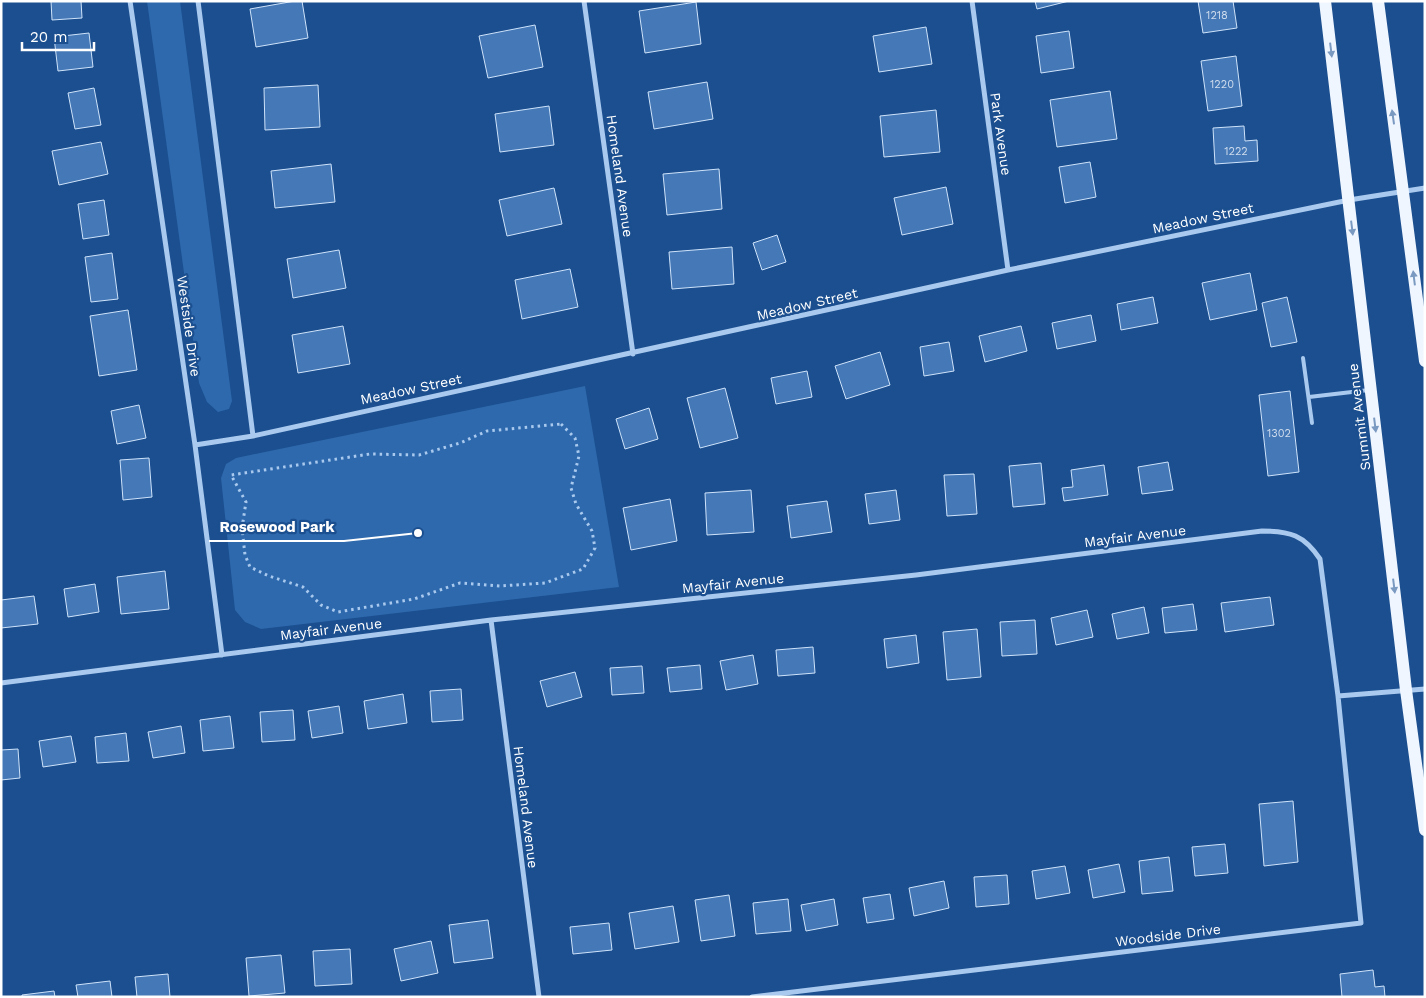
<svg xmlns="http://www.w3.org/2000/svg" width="1426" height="998" font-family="'Work Sans',sans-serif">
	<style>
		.green { fill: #2e69ad }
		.building { fill: #4478b7; stroke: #cfe3fa }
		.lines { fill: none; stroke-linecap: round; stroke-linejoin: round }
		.path { stroke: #a9c9ee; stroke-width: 3; stroke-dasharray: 2.5 4; stroke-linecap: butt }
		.lane { stroke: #a9c9ee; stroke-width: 4 }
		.street { stroke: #a9c9ee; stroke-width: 5 }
		.primary { stroke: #f0f6ff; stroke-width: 12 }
		.oneway { fill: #7b9ac1 }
		.labels { text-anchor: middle; stroke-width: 4.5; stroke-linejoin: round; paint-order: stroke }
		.number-label { font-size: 11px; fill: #d0dded }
		.street-label { font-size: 14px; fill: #fff; stroke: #1b4f8f }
		.leader { fill: none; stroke: #fff; stroke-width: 2 }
		.callout-dot { fill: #fff; stroke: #1b4f8f; stroke-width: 2 }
		.callout-label { font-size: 15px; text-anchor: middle; font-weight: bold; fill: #fff; stroke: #1b4f8f; stroke-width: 4.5; stroke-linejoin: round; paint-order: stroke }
	</style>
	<rect width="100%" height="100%" fill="#1b4f8f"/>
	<path class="green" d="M147 1H180L232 401 229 409 218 412 207 402 199 383Z
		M585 386 619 587 261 629 245 622 235 610 221 478 226 464 236 458Z"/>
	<path class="building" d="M51 1H81L82 18 52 20Z
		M295 1H302L308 38 256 47 250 9Z
		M1035 1H1069L1037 9Z
		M1198 1H1233L1237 28 1203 33Z
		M696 2 701 44 645 53 639 11Z
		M535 25 543 67 488 78 479 36Z
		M926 27 932 64 879 72 873 36Z
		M1069 31 1074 68 1041 73 1036 36Z
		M89 33 93 67 58 71 54 37Z
		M1236 56 1242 106 1208 111 1201 61Z
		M707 82 713 119 654 129 648 92Z
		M318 85 320 127 265 130 264 88Z
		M94 88 101 125 75 129 68 93Z
		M1110 91 1117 139 1057 147 1050 100Z
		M549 106 554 145 500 152 495 114Z
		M936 110 940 152 884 157 880 116Z
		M1244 126 1245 141 1257 140 1258 161 1215 164 1213 128Z
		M101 142 108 174 59 185 52 151Z
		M1090 162 1096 197 1065 203 1059 167Z
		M331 164 335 202 275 208 271 171Z
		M719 169 722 209 667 215 663 174Z
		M946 187 953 224 902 235 894 198Z
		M554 188 562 224 507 236 499 200Z
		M104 200 109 235 83 239 78 204Z
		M777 235 786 262 762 270 753 243Z
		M732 247 734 284 672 289 669 252Z
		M339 250 346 288 293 298 287 259Z
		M112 253 118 299 91 302 85 257Z
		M570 269 578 307 522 319 515 280Z
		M1250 273 1257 310 1210 320 1202 283Z
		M1153 297 1158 323 1121 330 1117 304Z
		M1287 297 1297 342 1271 347 1262 303Z
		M128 310 137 370 99 376 90 316Z
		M1091 315 1096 341 1057 349 1052 323Z
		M343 326 350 364 298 373 292 335Z
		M1021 326 1027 351 985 362 979 336Z
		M949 342 954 371 924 376 920 347Z
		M880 352 890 385 846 399 835 366Z
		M807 371 812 397 776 404 771 378Z
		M725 388 738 438 700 448 687 398Z
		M1290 391 1299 472 1268 476 1259 395Z
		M139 405 146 438 117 444 111 411Z
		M649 408 658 439 625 449 616 419Z
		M149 458 152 497 123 500 120 460Z
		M1168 462 1173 490 1142 494 1138 467Z
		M1041 463 1045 504 1013 507 1009 466Z
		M1104 465 1108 495 1064 501 1062 488 1073 487 1071 470Z
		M974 474 977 514 947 516 944 475Z
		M751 490 754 532 707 535 705 493Z
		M896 490 900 520 869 524 865 494Z
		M670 499 677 541 631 550 623 508Z
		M827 501 832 532 791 538 787 506Z
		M165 571 169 609 121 614 117 577Z
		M95 584 99 612 68 617 64 589Z
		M34 596 38 624 1 628V600Z
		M1270 597 1274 625 1225 632 1221 603Z
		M1193 604 1197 630 1165 633 1162 608Z
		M1144 607 1149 633 1117 639 1112 614Z
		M1087 610 1093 637 1056 645 1051 618Z
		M1035 620 1037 654 1002 656 1000 622Z
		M977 629 981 677 947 680 943 632Z
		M916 635 919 663 887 668 884 639Z
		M813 647 815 673 778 676 776 650Z
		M753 655 758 684 726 690 720 661Z
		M700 665 702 689 670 692 667 668Z
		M642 666 644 693 612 695 610 668Z
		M575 672 582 697 547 707 540 681Z
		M461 689 463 720 432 722 430 691Z
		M403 694 407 723 368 729 364 701Z
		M339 706 343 733 312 738 308 711Z
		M293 710 295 740 262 742 260 712Z
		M230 716 234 748 203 751 200 720Z
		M181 726 185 753 153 758 148 732Z
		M126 733 129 761 97 763 95 737Z
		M71 736 76 762 43 767 39 741Z
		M18 749 20 778 1 780V750Z
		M1293 801 1298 862 1264 866 1259 804Z
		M1225 844 1228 873 1195 876 1192 847Z
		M1169 857 1173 891 1142 894 1139 861Z
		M1119 864 1125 892 1093 898 1088 870Z
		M1065 866 1070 893 1036 899 1032 871Z
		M1007 875 1009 904 976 907 974 877Z
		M944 881 949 908 914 916 909 888Z
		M890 894 894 919 867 923 863 898Z
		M729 895 735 936 701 941 695 900Z
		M788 899 791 931 756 934 753 903Z
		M834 899 838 925 806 931 801 905Z
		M673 906 679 942 635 949 629 913Z
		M488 920 493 958 454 963 449 925Z
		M609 923 612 950 573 954 570 927Z
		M431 941 438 973 401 981 394 949Z
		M350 949 352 984 315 986 313 951Z
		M281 955 285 993 249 996 246 958Z
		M1373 970 1375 987 1384 986 1385 997H1342L1340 974Z
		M168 974 170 997H137L135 977Z
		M110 981 112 997H78L76 985Z
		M54 991 55 997H22V995Z"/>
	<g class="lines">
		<path class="path" d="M561 424 575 438 579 456 571 488 576 504 592 531 595 548 583 569 545 583 500 586 460 583 414 599 338 612 321 605 303 587 269 576 250 567 245 555 242 528 246 502 231 475 370 454 419 455 460 443 487 431Z"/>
		<path class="lane" d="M1303 358 1312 423
			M1309 397 1369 390"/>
		<path class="street" d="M130 1 195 445 222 655
			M198 1 253 436
			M584 1 633 354
			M972 1 1008 270
			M195 445 253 436 1008 270 1349 200 1425 188
			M491 620 539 997
			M1 683 491 620 916 575 1262 531C1290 531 1304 535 1320 559L1338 696 1361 923 752 997
			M1338 696 1425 689"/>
		<path class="primary" d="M1325 1 1406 690 1425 830
			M1378 1 1425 361"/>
	</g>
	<defs><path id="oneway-solid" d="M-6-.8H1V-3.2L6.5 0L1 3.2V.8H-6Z" transform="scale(1.25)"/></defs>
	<g class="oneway">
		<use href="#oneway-solid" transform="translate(1331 50) rotate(83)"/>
		<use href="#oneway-solid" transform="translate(1393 117) rotate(-98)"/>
		<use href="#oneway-solid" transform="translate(1352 228) rotate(83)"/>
		<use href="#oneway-solid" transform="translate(1414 278) rotate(-97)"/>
		<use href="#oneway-solid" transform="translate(1375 425) rotate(83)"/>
		<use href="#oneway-solid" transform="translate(1394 586) rotate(83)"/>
	</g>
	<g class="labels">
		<g class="number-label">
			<text x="1217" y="19">1218</text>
			<text x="1222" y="88">1220</text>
			<text x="1236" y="155">1222</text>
			<text x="1279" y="437">1302</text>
		</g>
		<g class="street-label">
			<text transform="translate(1001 134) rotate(82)" y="5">Park Avenue</text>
			<text transform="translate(620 176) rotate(82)" y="5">Homeland Avenue</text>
			<text transform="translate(1203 218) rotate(-12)" y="5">Meadow Street</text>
			<text transform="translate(807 304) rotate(-13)" y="5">Meadow Street</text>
			<text transform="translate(189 326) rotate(82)" y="5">Westside Drive</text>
			<text transform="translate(411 389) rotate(-12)" y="5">Meadow Street</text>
			<text transform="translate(1359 417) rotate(-97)" y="5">Summit Avenue</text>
			<text transform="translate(1135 536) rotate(-7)" y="5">Mayfair Avenue</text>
			<text transform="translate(733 583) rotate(-6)" y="5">Mayfair Avenue</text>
			<text transform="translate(331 629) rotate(-7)" y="5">Mayfair Avenue</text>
			<text transform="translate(526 807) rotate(83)" y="5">Homeland Avenue</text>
			<text transform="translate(1168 935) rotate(-7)" y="5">Woodside Drive</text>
		</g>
	</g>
	<path class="leader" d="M418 533L344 541H209"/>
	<circle class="callout-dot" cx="418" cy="533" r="5"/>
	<g class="callout-label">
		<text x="277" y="532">Rosewood Park</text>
	</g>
	<rect width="1426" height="998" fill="none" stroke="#ffffff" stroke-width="5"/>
	<path d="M22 42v8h72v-8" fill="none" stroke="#ffffff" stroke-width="2.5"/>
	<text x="30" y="42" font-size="15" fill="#ffffff" stroke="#1b4f8f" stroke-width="4" paint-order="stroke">20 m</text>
</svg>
